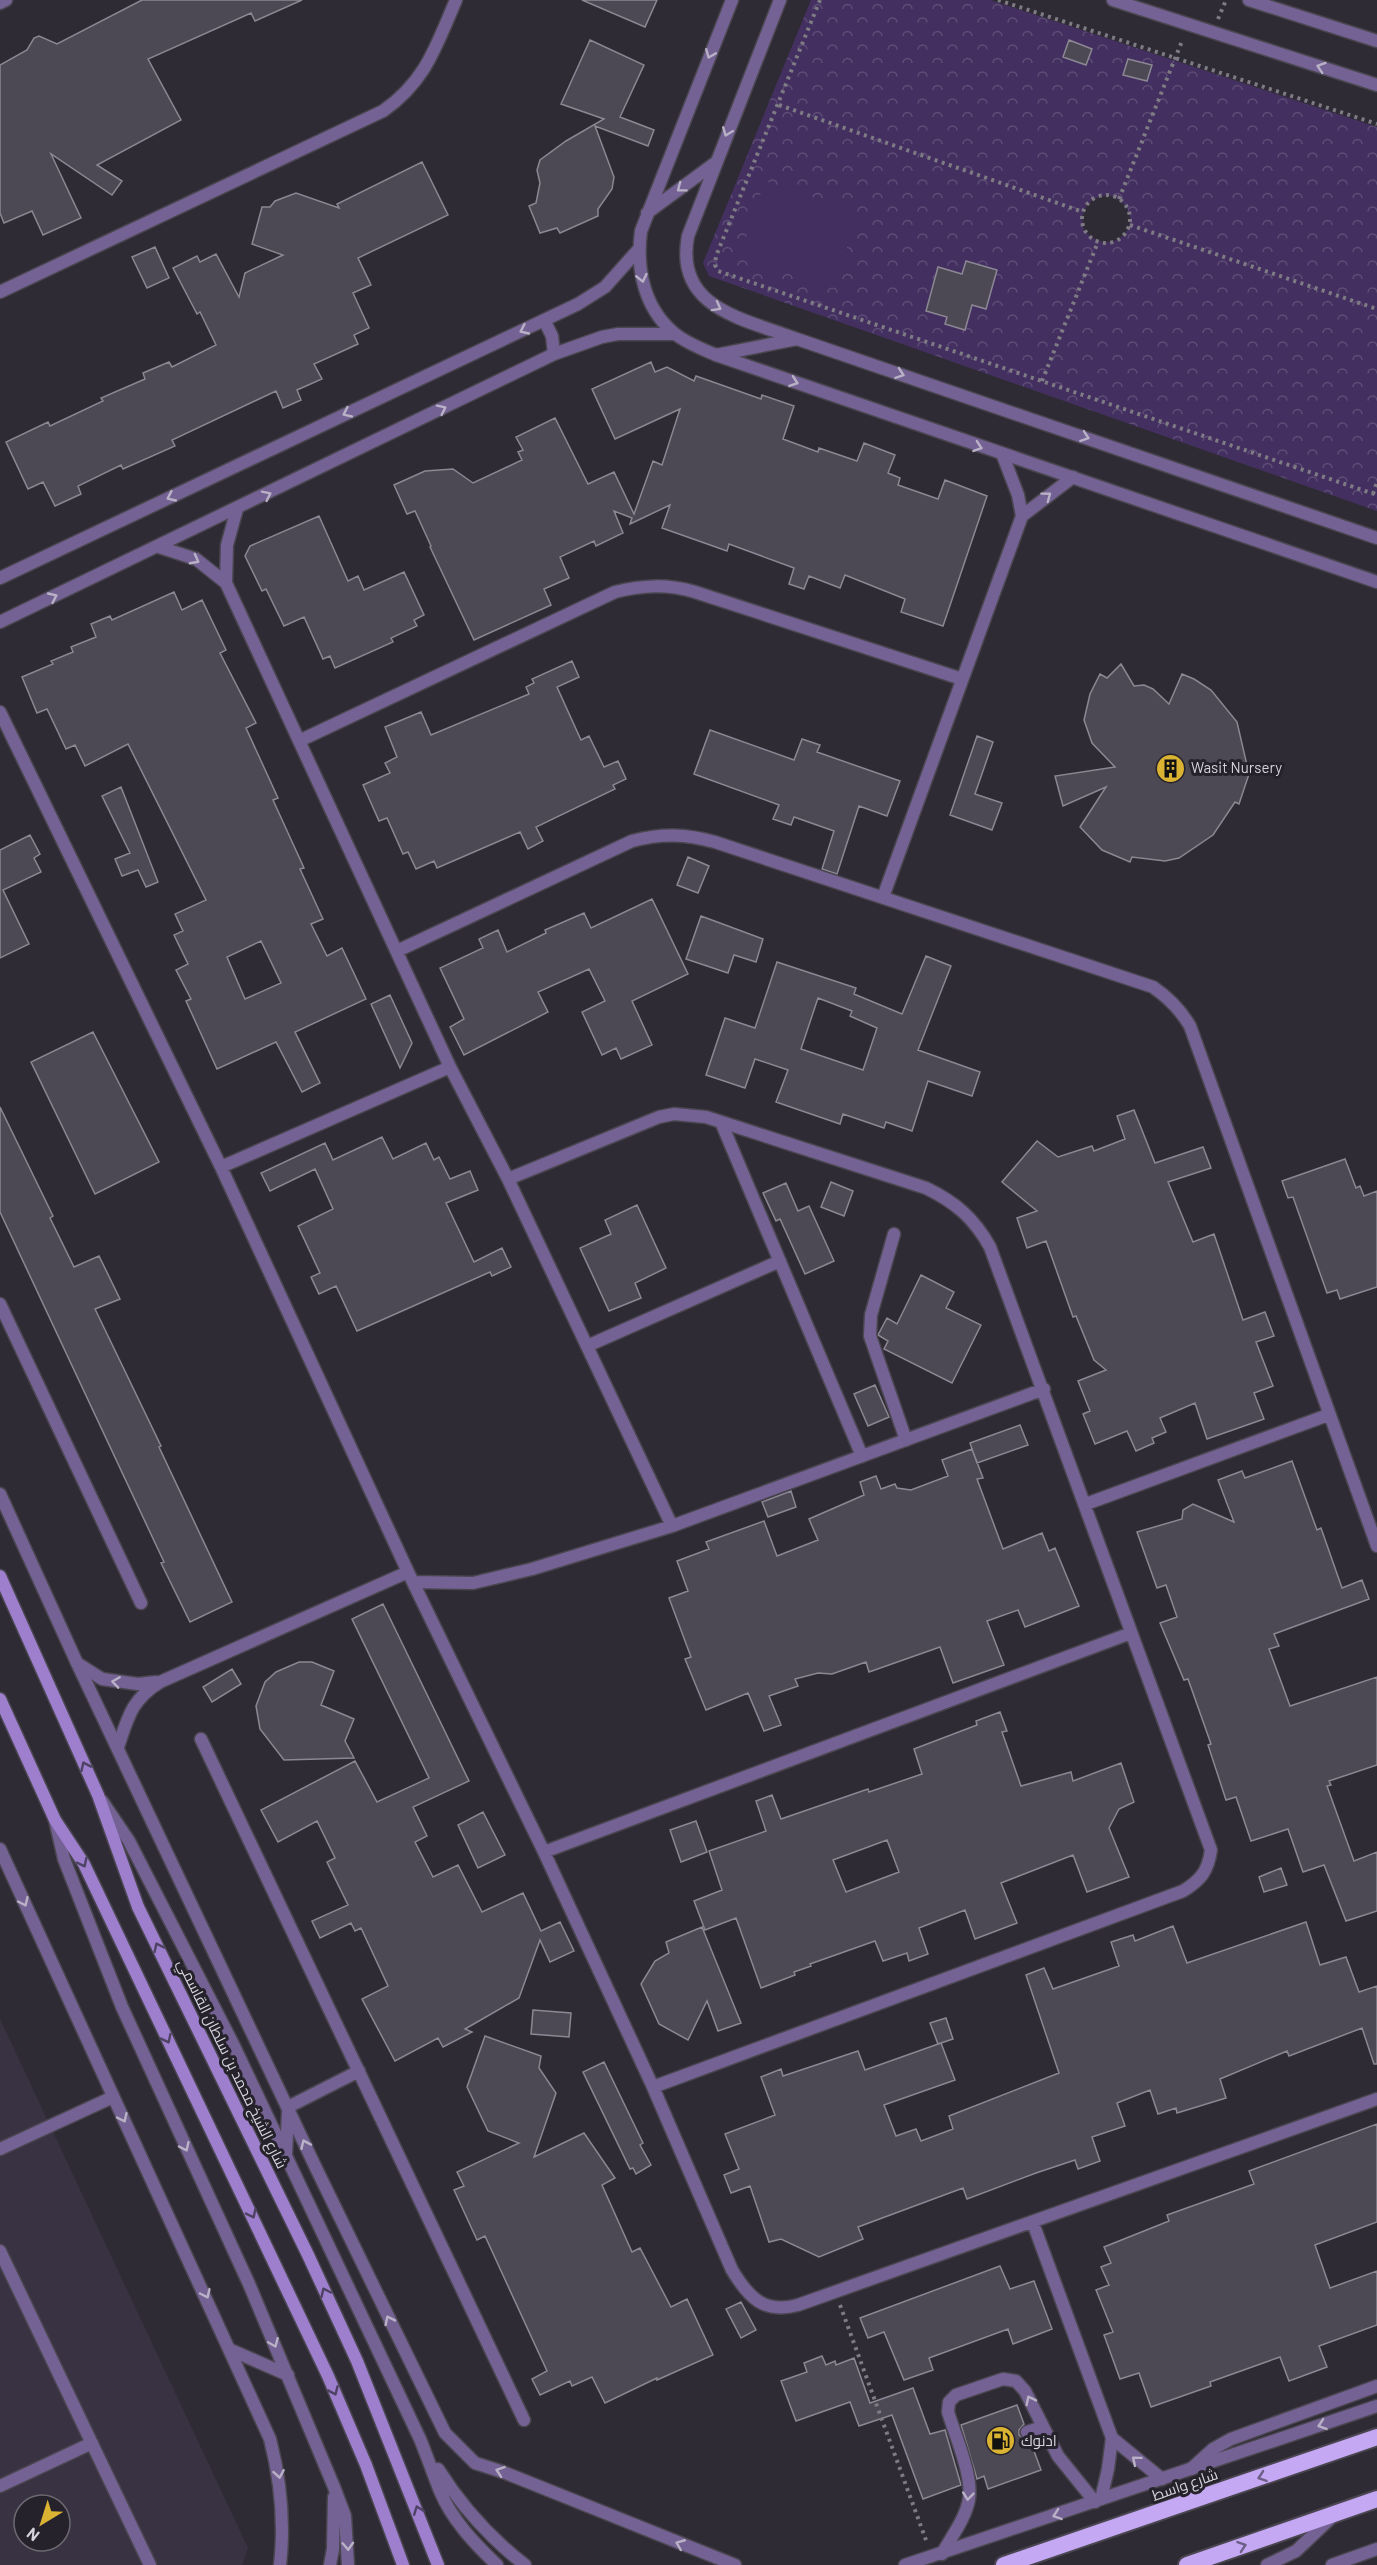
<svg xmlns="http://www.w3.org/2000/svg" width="1377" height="2565" font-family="Barlow,Cairo,sans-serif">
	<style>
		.built { fill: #383242; fill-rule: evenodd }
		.park { fill: url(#park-crowns); fill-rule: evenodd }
		.pitch { fill: #443060 }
		.building { fill: #4d4954; stroke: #8b8793; stroke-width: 1.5; fill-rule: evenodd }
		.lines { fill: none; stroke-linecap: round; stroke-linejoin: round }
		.service-casing { stroke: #4a4650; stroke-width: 15 }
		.minor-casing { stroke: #4a4650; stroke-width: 15 }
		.tertiary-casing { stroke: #4a4650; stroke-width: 15 }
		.secondary-casing { stroke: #4a4650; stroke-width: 15 }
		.trunk-casing { stroke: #4a4650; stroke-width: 20 }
		.path { stroke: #7e7b84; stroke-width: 4; stroke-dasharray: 3 4.5; stroke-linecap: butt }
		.service { stroke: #756294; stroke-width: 12 }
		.minor { stroke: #756294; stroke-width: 12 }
		.tertiary { stroke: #756294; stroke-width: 12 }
		.secondary { stroke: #9d7fce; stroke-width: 12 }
		.trunk { stroke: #c5a8f4; stroke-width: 16 }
		.oneway { stroke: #b9b2c6 }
		.oneway2 { stroke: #4f4364 }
		.oneway3 { stroke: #6d5e85 }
		.labels { text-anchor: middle; stroke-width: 6; stroke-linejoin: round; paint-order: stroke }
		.poi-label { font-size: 15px; fill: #d6d4db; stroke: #25222b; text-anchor: start }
		.street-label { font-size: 15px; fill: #d6d4db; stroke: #25222b }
	</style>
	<defs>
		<pattern id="park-crowns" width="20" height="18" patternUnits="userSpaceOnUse" patternTransform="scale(1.5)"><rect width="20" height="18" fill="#443060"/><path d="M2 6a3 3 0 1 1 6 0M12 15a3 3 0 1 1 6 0" fill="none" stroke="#5e4d76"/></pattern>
	</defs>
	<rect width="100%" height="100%" fill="#2f2b35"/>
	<path class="built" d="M0 2019 248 2548 242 2565H0ZM24 2505H60V2541H24Z"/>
	<path class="park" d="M811 0H990L1377 127V511L709 276 703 263ZM1109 195C1155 212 1116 266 1084 230 1079 210 1088 197 1109 195ZM966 261 997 270 986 308 972 305 965 330 945 324 947 317 926 311 938 267 962 274Z"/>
	<path class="pitch" d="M765 181 859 213 833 288 740 256Z"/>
	<path class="building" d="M142 0H302L255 21 251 13 148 59 181 120 97 165 122 181 112 195 51 154 81 218 43 235 32 211 4 223 0 213V65L27 50 34 38 39 36 57 44Z
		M582 0H657L645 27Z
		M590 40 644 65 620 117 654 130 648 146 595 126 614 177 612 189 598 209V216L560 233 557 228 540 233 529 206 536 203 540 183 537 170 540 160 566 141 604 119 561 104Z
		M1069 40 1092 49 1086 65 1063 57Z
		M1128 59 1152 65 1147 81 1123 75Z
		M422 162 448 215 358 258 371 285 353 293 369 328 354 335 358 344 314 364 322 379 297 390 301 400 283 408 276 391 172 440 175 446 123 469 121 465 78 486 81 494 55 506 43 482 28 489 6 442 48 422 50 426 103 401 101 398 145 379 143 373 169 362 172 367 216 345 200 312 197 314 173 268 197 256 200 262 216 254 239 297 245 273 283 255 252 244 262 207H270L275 201 296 193 339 208 337 204Z
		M155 247 169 278 147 288 132 257Z
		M966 261 997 270 986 309 972 305 965 330 945 324 947 317 926 311 938 267 962 274Z
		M651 362 655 372 667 367 694 381 696 376 761 399 762 395 794 406 783 439 818 452 819 448 857 461 864 443 895 455 888 473 900 478 898 485 938 499 945 480 987 496 943 626 901 612 905 599 845 575 840 588 809 576 804 589 789 584 794 568 729 544 727 551 662 528 670 505 630 524 632 518 614 511 623 533 596 546 594 541 560 557 569 578 544 589 551 605 474 640 430 547 431 546 415 511 407 514 394 485 425 471 453 469 473 483 522 460 518 452 523 450 516 437 555 418 588 484 614 472 634 514 653 461 662 465 680 409 615 439 592 389Z
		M319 516 348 581 358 576 364 590 404 572 424 615 414 620 417 626 391 638 393 642 335 668 330 656 323 659 304 617 284 626 266 589 262 591 245 556 250 546Z
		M174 592 182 610 202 600 226 650 220 653 256 723 246 728 278 798 273 800 304 868 300 869 323 919 311 924 327 956 342 948 366 999 295 1032 320 1083 302 1092 276 1042 217 1069 186 1001 191 999 176 970 188 964 174 935 183 931 175 914 206 900 128 744 85 766 75 745 66 749 47 709 37 713 22 677 53 664 51 661 73 652 71 647 96 637 91 624 110 616 112 620ZM261 941 281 983 245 999 227 957Z
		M572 661 579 677 557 687 581 740 589 736 604 767 618 761 626 779 613 785 615 789 536 827 543 841 528 849 520 832 437 868 434 861 416 869 408 852 403 854 387 818 379 821 363 785 390 773 385 763 397 757 385 727 421 712 431 735 529 694 526 687 534 683 532 679Z
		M1121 664 1134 686 1144 685 1153 689 1169 704 1182 674 1194 679 1211 690 1237 722 1249 774 1239 804 1235 802 1213 835 1179 858 1165 861 1132 857 1130 862 1102 850 1080 827 1106 787 1063 806 1055 776 1115 767 1092 743 1084 720 1090 694 1100 674 1107 678Z
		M710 730 794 760 802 739 820 745 817 752 900 781 887 816 859 806 837 874 822 869 834 831 794 817 791 825 773 819 779 805 694 774Z
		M977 736 993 742 975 794 1002 803 992 830 950 815Z
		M121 787 158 882 146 887 138 870 122 876 115 859 130 853 102 796Z
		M30 835 40 854 34 858 41 872 3 890 29 944 0 958V850Z
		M688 857 709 866 698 893 677 885Z
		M652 899 688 974 632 1001 652 1045 621 1059 616 1048 602 1055 582 1012 605 1001 589 969 538 992 548 1012 464 1055 450 1027 464 1019 440 968 483 948 479 939 498 930 507 952 546 933 545 930 584 913 591 928Z
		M701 916 763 939 756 962 734 955 728 973 686 959Z
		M926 956 951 966 918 1050 980 1072 972 1096 928 1081 912 1131 886 1122 884 1128 843 1114 840 1124 776 1102 788 1070 755 1059 745 1088 706 1075 725 1018 755 1028 777 962 856 988 854 994 902 1014ZM818 998 852 1011 850 1016 877 1028 863 1070 801 1049Z
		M390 995 412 1043 400 1068 371 1004Z
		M93 1032 159 1162 95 1194 31 1062Z
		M0 1107 53 1216 50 1218 74 1267 99 1256 120 1299 95 1309 161 1446 159 1447 232 1602 190 1622 161 1563 164 1562 0 1212Z
		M1134 1110 1155 1163 1203 1147 1211 1168 1168 1182 1193 1242 1214 1234 1243 1320 1265 1312 1274 1336 1256 1342 1273 1386 1254 1393 1264 1419 1207 1439 1195 1403 1160 1418 1166 1432 1152 1438 1154 1443 1136 1451 1127 1431 1095 1444 1083 1414 1090 1411 1078 1381 1106 1370 1094 1360 1076 1316 1073 1317 1046 1241 1027 1248 1017 1218 1037 1211 1002 1182 1037 1141 1058 1157 1092 1146 1094 1151 1125 1139 1117 1116Z
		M382 1137 393 1159 426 1143 434 1160 439 1157 450 1179 470 1171 478 1190 446 1203 474 1262 502 1248 511 1267 492 1276 490 1272 357 1331 336 1286 319 1294 311 1277 320 1273 298 1226 333 1209 315 1169 270 1191 261 1173 325 1143 333 1160Z
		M1345 1159 1356 1188 1360 1186 1364 1196 1377 1191V1287L1340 1299 1337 1290 1327 1293 1293 1197 1288 1198 1282 1181Z
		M831 1182 853 1191 844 1216 821 1207Z
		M786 1183 798 1211 809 1206 834 1261 805 1274 780 1219 776 1221 763 1193Z
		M637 1205 666 1268 635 1283 641 1298 609 1311 580 1248 611 1234 605 1220Z
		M921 1275 954 1292 946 1308 981 1325 952 1383 884 1349 888 1341 878 1335 887 1318 897 1324Z
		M875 1385 889 1417 868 1426 854 1394Z
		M1020 1425 1028 1445 977 1463 972 1449 983 1478 977 1479 1003 1549 1042 1533 1049 1551 1055 1548 1079 1606 1025 1627 1018 1610 987 1621 1004 1665 953 1683 940 1647 869 1672 866 1662 832 1674 818 1673 795 1679 798 1686 769 1696 781 1725 764 1731 748 1693 706 1710 685 1659 691 1657 669 1598 688 1591 677 1561 709 1549 706 1542 764 1521 777 1556 818 1540 809 1519 864 1495 860 1482 876 1476 881 1489 895 1484 897 1488 911 1490 948 1476 942 1460 972 1449 970 1443Z
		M1292 1461 1317 1530 1321 1528 1342 1588 1362 1580 1369 1599 1274 1634 1279 1646 1269 1649 1290 1706 1377 1677V1765L1329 1781 1331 1785 1327 1786 1354 1861 1377 1852V1911L1346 1921 1324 1865 1303 1872 1288 1829 1251 1841 1236 1797 1226 1800 1208 1745 1211 1744 1188 1679 1184 1680 1160 1623 1177 1617 1166 1585 1157 1588 1137 1532 1182 1519 1183 1510 1193 1504 1234 1522 1218 1480 1242 1471 1245 1478Z
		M791 1491 796 1507 768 1517 762 1502Z
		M383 1604 469 1781 413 1807 427 1836 415 1842 433 1877 458 1865 482 1912 523 1893 541 1931 560 1922 574 1951 550 1962 540 1940 519 1998 465 2029 472 2032 443 2047 438 2038 395 2061 362 1999 388 1986 361 1928 355 1931 351 1923 320 1938 312 1921 348 1905 327 1862 335 1858 317 1821 278 1842 261 1810 355 1761 377 1802 429 1778 352 1619Z
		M299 1662H312L334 1671 321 1705 354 1719 345 1741 354 1758 284 1760 260 1729 256 1706 265 1682 276 1672Z
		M232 1669 241 1684 212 1702 203 1687Z
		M1000 1712 1007 1731 1002 1732 1021 1786 1071 1772 1073 1781 1121 1763 1134 1802 1119 1809 1109 1828 1129 1877 1087 1892 1073 1855 1001 1883 1017 1923 975 1939 965 1910 919 1928 928 1954 909 1961 907 1953 883 1961 875 1941 810 1964 811 1966 794 1972 795 1975 761 1988 736 1918 705 1930 694 1901 722 1890 709 1851 766 1831 756 1801 772 1795 781 1819 868 1789 869 1792 922 1774 914 1749 977 1725 976 1721ZM887 1840 899 1872 846 1892 833 1860Z
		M483 1812 505 1855 478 1868 458 1825Z
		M696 1821 707 1852 681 1862 670 1830Z
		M1281 1868 1287 1885 1264 1892 1259 1877Z
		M1306 1922 1320 1965 1346 1957 1359 1992 1377 1986V2064H1374L1362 2028 1289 2056 1287 2051 1220 2079 1226 2098 1177 2113 1176 2108 1158 2114 1150 2090 1117 2103 1125 2126 1092 2137 1100 2161 1078 2169 1075 2160 1036 2173 967 2199 963 2188 858 2227 863 2239 819 2257 781 2239 769 2242 750 2186 731 2193 724 2175 739 2169 725 2134 775 2115 761 2077 781 2069 783 2076 858 2051 865 2070 941 2043 955 2080 884 2105 896 2136 916 2129 921 2141 953 2129 949 2116 1059 2073 1026 1975 1044 1968 1053 1989 1119 1966 1111 1942 1133 1935 1135 1941 1173 1926 1187 1963Z
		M702 1927 741 2023 718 2031 707 2001 688 2040 659 2024 641 1984 655 1961 669 1953 666 1942Z
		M533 2010 571 2013 569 2037 531 2034Z
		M946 2018 953 2039 938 2044 930 2023Z
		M485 2036 541 2056 539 2068 556 2093 534 2157 584 2133 615 2178 602 2185 632 2252 640 2248 671 2307 687 2299 713 2355 657 2380V2378L605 2403 592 2377 572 2386 570 2381 540 2395 532 2379 547 2371 485 2236 477 2240 454 2190 464 2186 457 2172 519 2143 488 2131 467 2087Z
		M604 2062 643 2143 640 2145 651 2165 636 2174 633 2168 630 2169 583 2072Z
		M1377 2124V2222L1315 2245 1330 2288 1377 2271V2325L1319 2346 1327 2367 1289 2381 1280 2357 1210 2382 1211 2386 1151 2407 1139 2373 1120 2379 1104 2335 1113 2332 1096 2290 1109 2285 1101 2267 1111 2263 1104 2247 1169 2221 1167 2215 1254 2184 1249 2171Z
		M1000 2266 1010 2289 1034 2281 1052 2329 1013 2344 1008 2329 929 2358 933 2370 904 2380 884 2332 868 2338 860 2318Z
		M741 2302 756 2330 741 2338 726 2309Z
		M822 2356 826 2365 835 2361 836 2365 854 2358 870 2403 913 2388 930 2434 945 2430 961 2485 923 2499 892 2415 859 2426 850 2402 796 2421 781 2381 807 2372 804 2363Z
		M1017 2405 1024 2424 1019 2430V2435L1025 2440H1030L1041 2470 988 2489 984 2476 977 2479 961 2425Z"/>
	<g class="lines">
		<defs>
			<path id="service" d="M780 0 688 236C674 309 745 319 797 339L1377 538
				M1113 0 1377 85
				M647 213 715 163
				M716 355 797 339
				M721 1122 862 1456
				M894 1234 871 1315 870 1336 906 1440
				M587 1346 780 1261
				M0 2149 113 2097
				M0 2251 150 2565
				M1027 2432 1042 2427
				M0 2486 92 2443
				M942 2554C951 2537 966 2518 969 2499 973 2476 955 2435 948 2412L949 2402 956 2395 1003 2379 1016 2381 1025 2391 1058 2456 1095 2502"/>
			<path id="minor" d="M0 3 6 0
				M0 292 383 111C426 81 436 46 456 0
				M1003 456 1018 495 1022 516
				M237 509 227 545 226 583 450 1067 508 1179 672 1526
				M159 547 196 559 226 583
				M0 712 221 1167 408 1572 544 1852 653 2087 732 2270C749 2298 764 2314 798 2305L1377 2099
				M301 740 615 592C643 585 667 584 695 592L962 679
				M883 897 1022 516 1073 477
				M397 951 632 841C662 833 686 834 715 842L1153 987C1169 998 1180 1009 1190 1026L1377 1546
				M221 1167 450 1067
				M508 1179 659 1117 674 1114 706 1117 926 1188C955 1202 974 1218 990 1247L1211 1850C1208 1871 1201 1880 1183 1891L653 2087
				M0 1304 141 1603
				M1086 1504 1328 1415
				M413 1582 473 1583 532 1569 672 1526 1044 1389
				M77 1663 102 1679 138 1684 156 1682
				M201 1739 524 2420
				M118 1747C128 1717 132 1699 160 1682L408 1572
				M544 1852 1131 1633
				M288 2107 359 2071
				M1033 2223 1112 2438 1108 2469 1101 2499
				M1112 2438 1162 2479
				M1191 2469 1213 2449 1231 2439 1377 2386
				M1332 2565 1377 2549"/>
			<path id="tertiary" d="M732 0 641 231C636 269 644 308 674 333 686 343 702 349 716 355 936 432 1157 506 1377 582
				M1249 0 1377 41
				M544 320 552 336 554 354
				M0 578 578 304 605 287 638 250
				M0 622 554 354 602 337 618 334H675
				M0 1494 77 1663 315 2166 445 2433 475 2463 503 2472 735 2565
				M102 1801 129 1841 234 2046 420 2439C427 2456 433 2474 440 2491 452 2520 475 2544 497 2565
				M55 1820 64 1859 122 2007 249 2284 334 2487 345 2516 348 2565
				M0 1849 270 2439C281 2482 285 2521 280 2565
				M286 2154 288 2112
				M231 2350 288 2375
				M438 2469C462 2507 490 2538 525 2565
				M330 2565 333 2549 334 2497
				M905 2565 1377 2406
				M1267 2565 1296 2551 1333 2516"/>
			<path id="secondary" d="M0 1576 98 1795 138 1907 308 2255 357 2361 438 2565
				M0 1699 55 1820 84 1864 328 2376 366 2465 403 2565"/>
			<path id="trunk" d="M1004 2565 1377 2437
				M1187 2565 1377 2499"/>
		</defs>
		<use href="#service" class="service-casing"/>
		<use href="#minor" class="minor-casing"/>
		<use href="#tertiary" class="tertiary-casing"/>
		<use href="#secondary" class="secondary-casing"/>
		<use href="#trunk" class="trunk-casing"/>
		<path class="path" d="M820 0 716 256 715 265 718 271 1377 495
			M998 0 1377 124
			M1218 19 1226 0
			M779 105 1083 212
			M1082 219a24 24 0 1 1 48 0a24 24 0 1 1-48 0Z
			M1119 199 1182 41
			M1130 225 1377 309
			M1042 381 1098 242
			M1373 494 1377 482
			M840 2305 926 2540"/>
		<use href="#service" class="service"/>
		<use href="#minor" class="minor"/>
		<use href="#tertiary" class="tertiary"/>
		<use href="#secondary" class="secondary"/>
		<use href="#trunk" class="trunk"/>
	</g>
	<defs><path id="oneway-chevron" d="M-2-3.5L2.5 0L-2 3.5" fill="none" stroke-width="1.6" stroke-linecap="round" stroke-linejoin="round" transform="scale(1.5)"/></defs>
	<g class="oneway">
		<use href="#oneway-chevron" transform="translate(710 54) rotate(112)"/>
		<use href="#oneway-chevron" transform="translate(1321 67) rotate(-162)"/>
		<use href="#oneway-chevron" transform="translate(727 132) rotate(111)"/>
		<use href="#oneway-chevron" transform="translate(681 188) rotate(143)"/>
		<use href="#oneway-chevron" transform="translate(642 278) rotate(77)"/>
		<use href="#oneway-chevron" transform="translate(717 307) rotate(29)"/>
		<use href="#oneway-chevron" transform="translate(524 330) rotate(155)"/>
		<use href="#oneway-chevron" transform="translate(900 374) rotate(19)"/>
		<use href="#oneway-chevron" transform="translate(794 382) rotate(19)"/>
		<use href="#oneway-chevron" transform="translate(442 409) rotate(-26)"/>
		<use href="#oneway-chevron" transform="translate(347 413) rotate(155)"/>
		<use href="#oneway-chevron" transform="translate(1085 437) rotate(19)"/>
		<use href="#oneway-chevron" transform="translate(978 447) rotate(19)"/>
		<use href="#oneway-chevron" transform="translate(267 495) rotate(-26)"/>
		<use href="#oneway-chevron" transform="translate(1047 496) rotate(-37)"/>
		<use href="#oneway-chevron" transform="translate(171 497) rotate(155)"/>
		<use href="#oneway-chevron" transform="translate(195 560) rotate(28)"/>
		<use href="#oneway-chevron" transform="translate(53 597) rotate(-25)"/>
		<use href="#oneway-chevron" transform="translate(116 1682) rotate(-172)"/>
		<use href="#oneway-chevron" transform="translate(24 1902) rotate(65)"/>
		<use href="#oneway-chevron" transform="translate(123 2118) rotate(65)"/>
		<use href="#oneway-chevron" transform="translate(305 2144) rotate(-114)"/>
		<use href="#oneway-chevron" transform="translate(185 2147) rotate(65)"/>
		<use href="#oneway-chevron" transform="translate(206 2294) rotate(65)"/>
		<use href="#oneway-chevron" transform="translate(389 2320) rotate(-116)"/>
		<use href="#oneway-chevron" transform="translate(274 2343) rotate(67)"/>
		<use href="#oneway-chevron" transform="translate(1030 2400) rotate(-116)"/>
		<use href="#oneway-chevron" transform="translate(1322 2425) rotate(161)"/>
		<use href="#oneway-chevron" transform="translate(1136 2460) rotate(-140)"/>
		<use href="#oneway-chevron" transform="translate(500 2471) rotate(-161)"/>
		<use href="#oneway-chevron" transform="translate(279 2474) rotate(80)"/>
		<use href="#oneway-chevron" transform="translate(968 2496) rotate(96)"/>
		<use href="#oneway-chevron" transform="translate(1057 2515) rotate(161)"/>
		<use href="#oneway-chevron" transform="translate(680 2544) rotate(-158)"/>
		<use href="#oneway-chevron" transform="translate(348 2546) rotate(87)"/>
	</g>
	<g class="oneway2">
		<use href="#oneway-chevron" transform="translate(85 1766) rotate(-114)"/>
		<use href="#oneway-chevron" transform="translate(83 1863) rotate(63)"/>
		<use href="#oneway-chevron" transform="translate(158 1947) rotate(-116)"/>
		<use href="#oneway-chevron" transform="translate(167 2039) rotate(64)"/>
		<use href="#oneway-chevron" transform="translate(252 2214) rotate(64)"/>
		<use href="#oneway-chevron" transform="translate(325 2292) rotate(-115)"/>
		<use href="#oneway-chevron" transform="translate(334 2391) rotate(66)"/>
		<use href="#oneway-chevron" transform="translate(418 2510) rotate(-111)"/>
	</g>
	<g class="oneway3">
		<use href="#oneway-chevron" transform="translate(1262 2477) rotate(161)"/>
		<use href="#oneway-chevron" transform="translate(1242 2546) rotate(-19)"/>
	</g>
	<defs>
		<symbol id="building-disc" viewBox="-11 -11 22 22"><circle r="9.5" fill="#dab333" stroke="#25222b"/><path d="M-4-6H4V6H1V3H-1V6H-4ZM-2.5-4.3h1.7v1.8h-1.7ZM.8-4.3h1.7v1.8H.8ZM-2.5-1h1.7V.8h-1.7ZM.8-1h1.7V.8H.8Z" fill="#111"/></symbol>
		<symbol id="fuel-disc" viewBox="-11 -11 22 22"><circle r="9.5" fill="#dab333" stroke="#25222b"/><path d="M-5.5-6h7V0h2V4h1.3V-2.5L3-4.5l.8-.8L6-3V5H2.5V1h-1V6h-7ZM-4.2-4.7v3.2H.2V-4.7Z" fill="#111"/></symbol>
	</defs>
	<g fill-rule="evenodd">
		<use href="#building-disc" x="1154" y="752" width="33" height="33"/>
		<use href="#fuel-disc" x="984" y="2424" width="33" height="33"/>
	</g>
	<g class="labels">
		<g class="poi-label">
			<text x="1191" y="773">Wasit Nursery</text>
			<text x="1021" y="2446">ادنوك</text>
		</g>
		<g class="street-label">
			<text transform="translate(232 2064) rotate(64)" y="5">شارع الشيخ محمد بن سلطان القاسمي</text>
			<text transform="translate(1185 2485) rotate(-19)" y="5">شارع واسط</text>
		</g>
	</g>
	<g transform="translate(42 2523) rotate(218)"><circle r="28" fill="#25222b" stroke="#6c6971" stroke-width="1.5"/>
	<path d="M0-4.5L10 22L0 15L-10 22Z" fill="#dab333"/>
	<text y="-9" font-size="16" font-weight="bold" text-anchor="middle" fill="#d6d4db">N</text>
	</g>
</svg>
